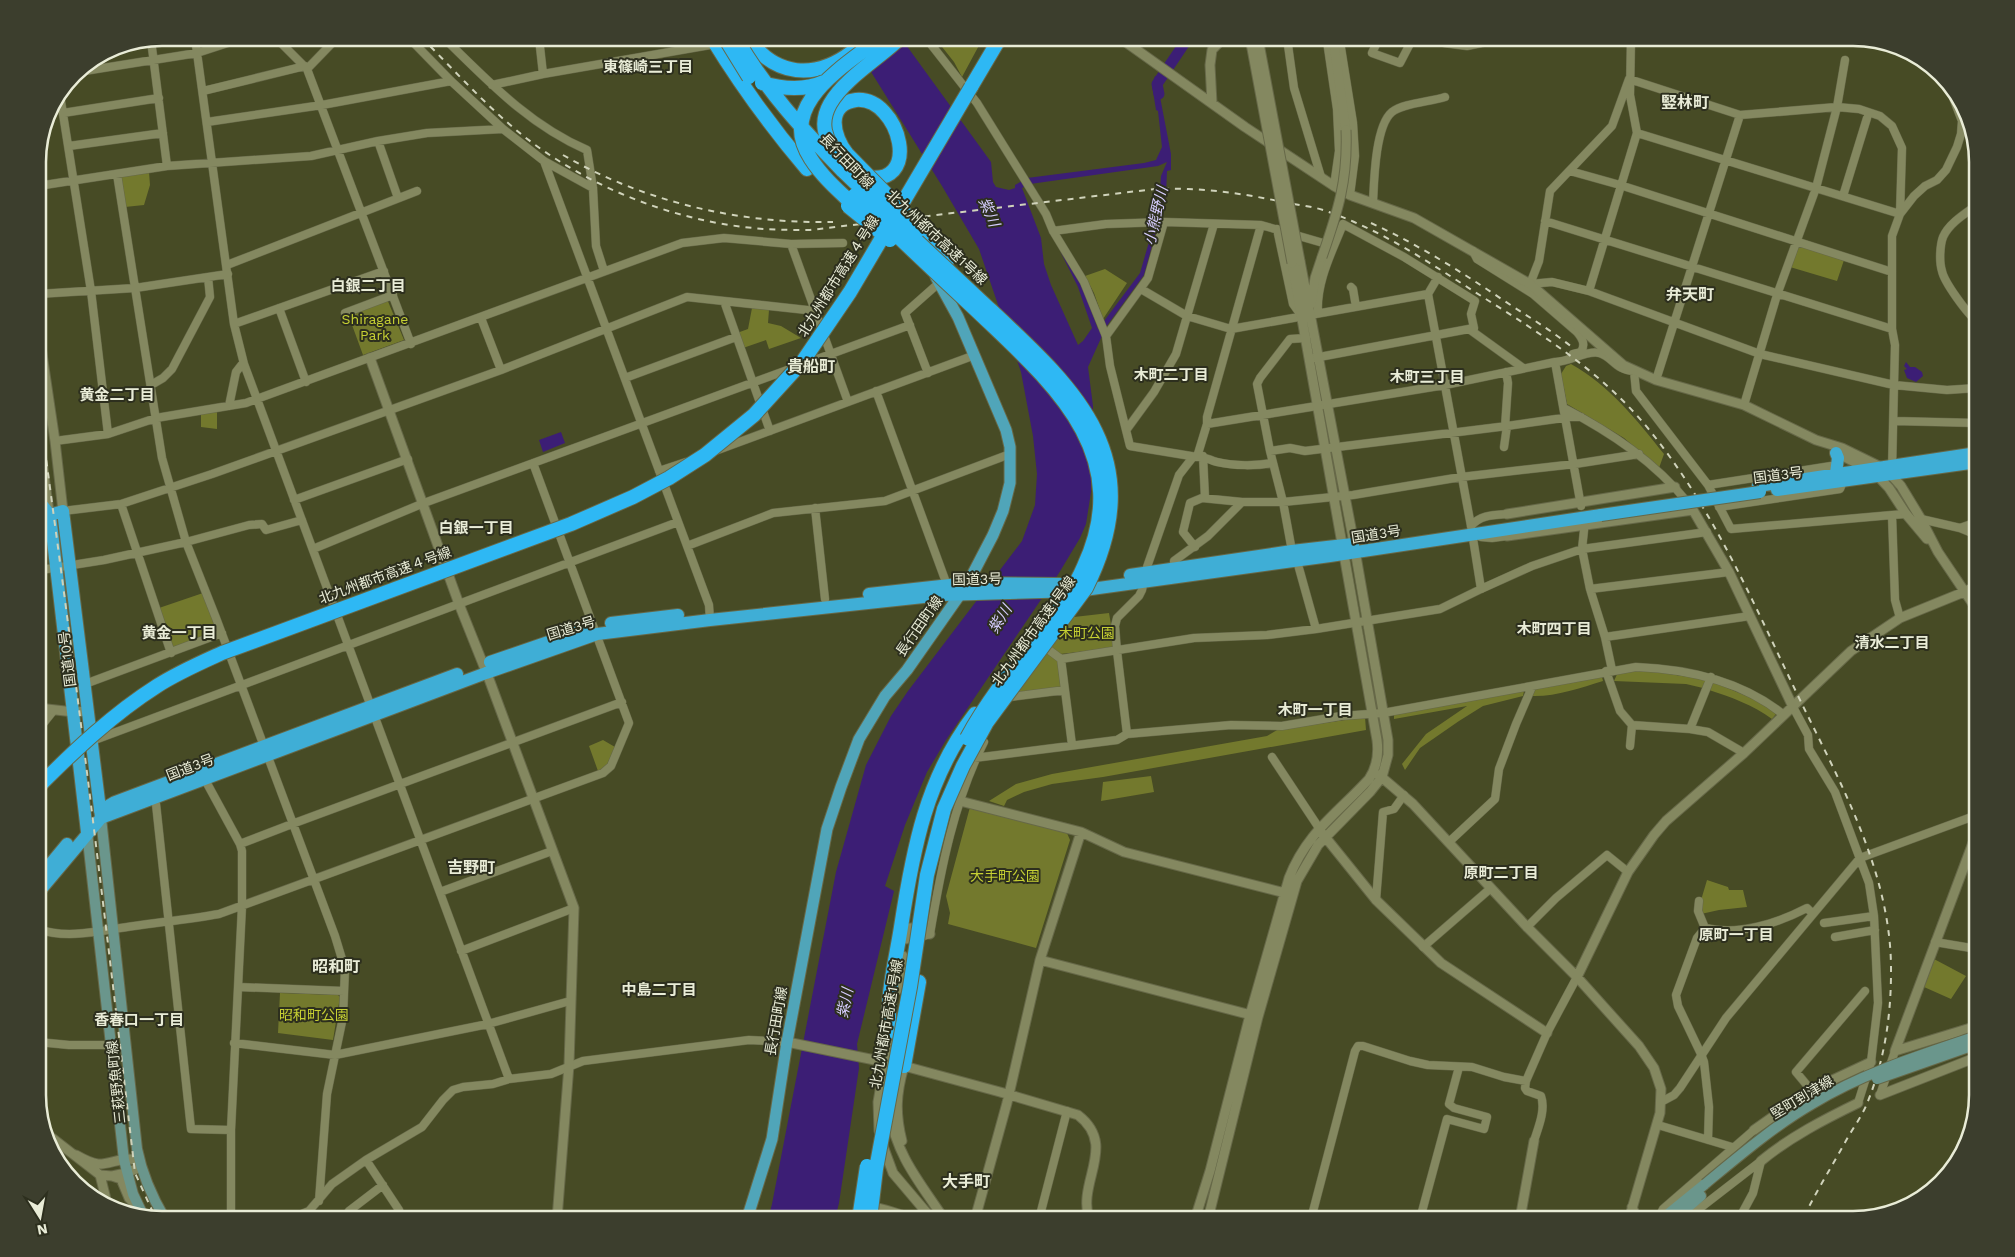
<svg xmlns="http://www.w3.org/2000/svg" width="2015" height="1257" font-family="'Work Sans','Noto Sans JP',sans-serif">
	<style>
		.green { fill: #73792d }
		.water { fill: #3c1e75; fill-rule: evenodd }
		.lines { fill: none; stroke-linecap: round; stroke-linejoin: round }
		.river { stroke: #3c1e75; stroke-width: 11 }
		.minor-casing { stroke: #666848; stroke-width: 9 }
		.tertiary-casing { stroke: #666848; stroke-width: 11 }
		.secondary-casing { stroke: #666848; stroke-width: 12 }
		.primary-casing { stroke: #666848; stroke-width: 13 }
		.trunk-casing { stroke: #666848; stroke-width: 14 }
		.motorway-casing { stroke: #666848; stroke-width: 16 }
		.minor { stroke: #848860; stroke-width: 8 }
		.tertiary { stroke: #848860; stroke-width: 9 }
		.secondary { stroke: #6a968c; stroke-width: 10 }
		.primary { stroke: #50a5b9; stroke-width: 11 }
		.trunk { stroke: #3faed6; stroke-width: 12 }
		.motorway { stroke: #2eb8f4; stroke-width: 14 }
		.rail { stroke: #d0d3bb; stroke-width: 2; stroke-dasharray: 6 6; stroke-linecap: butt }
		.tertiary-bridge-casing { stroke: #666848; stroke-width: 11; stroke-linecap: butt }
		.secondary-bridge-casing { stroke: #666848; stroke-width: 12; stroke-linecap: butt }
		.trunk-bridge-casing { stroke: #666848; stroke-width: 14; stroke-linecap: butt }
		.motorway-bridge-casing { stroke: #666848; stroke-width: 16; stroke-linecap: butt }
		.tertiary-bridge { stroke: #848860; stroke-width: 9 }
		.secondary-bridge { stroke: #6a968c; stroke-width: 10 }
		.trunk-bridge { stroke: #3faed6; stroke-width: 12 }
		.motorway-bridge { stroke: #2eb8f4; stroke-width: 14 }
		.labels { text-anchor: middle; stroke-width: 4; stroke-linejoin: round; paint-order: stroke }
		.street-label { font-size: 14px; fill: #e9ecd7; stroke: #2d2f1e }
		.park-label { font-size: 14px; fill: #c6d033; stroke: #2d2f1e }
		.neighbourhood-label { font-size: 15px; font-weight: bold; fill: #e9ecd7; stroke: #2d2f1e }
		.water-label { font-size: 15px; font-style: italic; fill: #d6cdfe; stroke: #2d2f1e }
		.quarter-label { font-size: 16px; font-weight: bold; fill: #e9ecd7; stroke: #2d2f1e }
		.rim { fill: none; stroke: #e9ecd7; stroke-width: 2.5 }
	</style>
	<rect width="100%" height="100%" fill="#474b25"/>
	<path class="green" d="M935 38H983L962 77 954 62Z
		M149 172 150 185 144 205 125 207 120 176Z
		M1800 246 1844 260 1837 281 1790 267 1796 247Z
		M1105 269 1127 283 1103 319 1094 293 1085 276Z
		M387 299 404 340 363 355 348 314Z
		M752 308 769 310 768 323 781 326 801 338 769 349 766 340 743 348 737 333 748 329Z
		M1571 364C1610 386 1637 420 1664 454L1659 468 1624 438 1567 404 1561 374 1566 366Z
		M217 412V429L201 427V413Z
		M203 593 217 631 172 648 159 608Z
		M1109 613 1115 648 1060 654 1062 689 1012 695 1074 617Z
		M1638 671 1658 672 1707 680 1703 688 1686 684 1614 681 1618 672Z
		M1602 677 1603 681C1580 688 1555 697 1531 696L1533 689 1590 678Z
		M1713 682 1761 702 1776 714 1772 719C1753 705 1731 697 1709 690Z
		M1524 691 1523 696 1483 706 1459 721 1420 748 1405 770 1402 764 1426 734 1467 706 1394 719V714Z
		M1365 717 1366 730 1103 777 1052 784 1024 792 1007 800 1004 806 989 801 1016 784 1052 774 1267 736 1277 730Z
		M603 740 615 747 606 767 598 771 589 746Z
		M1151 776 1154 792 1101 801 1103 782Z
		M970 807 1067 833 1070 840 1036 948 948 924 950 913 946 896Z
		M1707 880 1728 887 1729 890H1743L1747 907 1719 910 1701 914 1699 907Z
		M1934 959 1966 976 1951 999 1924 987Z
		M280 993 338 995 340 997 333 1040 278 1033Z"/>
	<path class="water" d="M850 38H901L991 162 993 182 996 187 1009 190 1015 188V185L1027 178 1144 163 1156 160 1162 147 1158 111 1156 110 1152 85 1155 76 1161 80 1160 97 1171 154V170L1167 171 1166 195 1144 275 1106 327 1088 367 1093 406 1091 492 1086 524 1080 538 1059 573 946 740 927 772 905 825 885 886 894 891 857 1044 859 1068 839 1203 835 1219H768L772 1204 836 872 866 765 891 716 908 691 1022 541 1035 505 1037 474 1033 436 1021 372 979 249 942 186ZM1167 162 1161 176 1159 204H1157L1158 211 1140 273 1098 329 1082 286 1060 251 1078 287 1092 328 1083 341 1078 345 1051 285 1044 264 1041 238 1022 188 1030 184 1158 166Z
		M1906 362 1910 367H1915L1922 372 1923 376 1916 382 1907 378 1904 370 1907 369 1904 366Z
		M561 432 565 443 543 452 539 440Z"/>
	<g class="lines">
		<path class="river" d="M1159 94 1157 84 1188 38"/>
		<defs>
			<path id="minor" d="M195 38 234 324 244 364 509 1079
				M276 38 307 69 411 344
				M409 38 451 81 503 129
				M444 38C488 81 529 125 587 150L593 188 596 246 604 271
				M926 38 977 103 1046 214 1053 231 1084 282 1106 336 1110 366 1130 446 1197 457 1207 424V417L1261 225
				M1211 38 1217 45
				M1287 38 1294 88 1321 177
				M1330 38 1327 41 1337 109 1339 151 1334 186
				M1337 38 1341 48 1353 123 1355 156 1350 195
				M1379 38 1372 53 1400 63 1413 38
				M1433 38 1444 43 1467 46 1506 38 1563 40 1565 38
				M151 40 167 166
				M307 69 337 38
				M78 72 197 53 243 38
				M543 74 710 45
				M1629 79 1612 126 1550 191 1539 261 1530 284 1552 282 1589 291 1760 354 1894 385 1892 470
				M1629 79 1740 115 1837 107 1859 109 1880 116 1892 126 1902 148 1900 214
				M492 85 543 74 539 38
				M1949 87 1962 121 1961 134 1957 147 1946 170 1937 180 1925 186 1914 196 1900 214 1892 236V329L1895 345 1894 385 1947 390 1977 388
				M203 91 305 66
				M60 95 91 291 108 434
				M63 113 159 98
				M207 122 322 105 451 81
				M1637 133 1900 214
				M378 141 398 198
				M69 146 163 133
				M544 161 593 188
				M1570 171 1620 185 1892 272
				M117 174 162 458 186 542 216 618 335 936 345 969 343 1017 327 1094 319 1201
				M38 186 167 166 311 156 378 141 427 133 503 129 544 161 709 605 710 620
				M1843 196 1867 118
				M1373 203C1374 182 1375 126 1392 112 1404 103 1430 102 1445 97
				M1977 205C1966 213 1949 223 1943 237 1940 245 1939 262 1942 271 1944 282 1968 315 1977 321
				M1545 221 1892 329
				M1277 229 1293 304 1300 314
				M1053 231 1106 224 1164 222 1261 225 1330 245
				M791 244 848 402
				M1473 251 1477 259 1533 294 1577 332C1582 338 1586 344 1581 352L1573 354
				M227 265 417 191
				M1438 277 1428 294 1471 526 1481 589
				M1351 287 1353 289 1356 307
				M1141 289 1187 316 1231 329 1428 294
				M1589 291 1637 133 1630 95 1631 38
				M38 294 135 288 228 274
				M724 301 770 431
				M279 308 306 382
				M345 313 393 295
				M481 318 501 370
				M234 324 384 271
				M1469 329 1523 368
				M1106 336 1148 278 1164 222
				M1314 358 1474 328 1471 314 1475 301 1404 257 1343 224C1332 252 1316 282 1318 313
				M1555 362 1581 506
				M928 373 905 313 940 282
				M625 378 736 337
				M1656 380 1740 115
				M151 385 163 378 172 369 210 297 208 277
				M876 391 947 585
				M1744 405 1777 295 1816 188 1837 107 1845 60
				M229 406 236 372 243 363
				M1564 408C1612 433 1655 462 1689 504
				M1894 421 1977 423
				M1207 424 1445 385 1555 362C1569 362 1587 350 1599 353 1613 357 1615 370 1634 371L1636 391 1708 485 1731 529 1892 515
				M1505 427 1508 383 1506 372
				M1127 429 1154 392 1176 354 1214 224
				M55 441 108 434 156 418 246 403 682 243 724 238 791 244 843 243
				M1504 447 1507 426
				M715 451 975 355
				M1270 451 1290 448 1305 451 1507 426 1570 417H1581
				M1203 456 1205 498
				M1197 457C1205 456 1209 460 1217 462 1234 466 1256 466 1273 463
				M659 471 686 462
				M1708 485 1831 466 1836 473
				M294 500 408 459
				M121 504 171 653
				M1719 507 1840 489 1843 482
				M815 508 825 599
				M63 511 121 504 212 474 501 370 687 297 816 311
				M1921 519 1960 528 1977 535
				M1585 521 1582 549 1590 589 1605 637 1612 670
				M1471 526C1480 515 1493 515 1507 514
				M38 528H52
				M1960 528 1977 522
				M1481 537 1492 538 1507 536
				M687 546 773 513 885 501 1010 454
				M1195 547 1183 532 1190 503 1202 498 1242 502
				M313 549 424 503 910 325
				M1292 551 1283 502 1270 451 1257 384 1260 378 1290 339 1306 338
				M1297 561 1316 629
				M1174 569V561L1208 536 1242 502H1283L1353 495 1461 477 1575 464 1639 454
				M38 573 41 570 104 560 186 542 249 525 262 524 266 530 302 520
				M1590 589 1729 572
				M1964 592 1977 584
				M1900 618 1895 600 1892 515 1906 514
				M1605 637 1750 616
				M1041 644 1061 659
				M1606 671 1620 711 1632 725 1630 746
				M85 684 222 633
				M1006 695 1010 697 1065 690
				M1793 707 1808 735 1809 749 1835 792 1869 883 1874 916 1878 1003 1871 1062 1858 1103
				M1632 725 1690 729 1708 732 1744 753
				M1690 729 1711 677
				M38 730 54 710
				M1127 734 1117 651 1115 626 1117 618 1139 596 1142 590 1147 567 1179 475 1193 457
				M92 741 678 522
				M1072 745 1061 659 1194 638 1267 635 1316 629 1440 609 1481 589 1532 566 1582 549 1707 532
				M1272 757 1319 828
				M966 759 1117 740 1127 734 1231 725 1282 726 1341 716 1383 713 1636 667C1688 669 1742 681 1784 715
				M203 776 240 844 242 851V906L231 1130V1219
				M154 797 156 804 191 1129 231 1130
				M1449 842 1495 799 1499 769 1516 724 1532 687
				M240 844 292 824 622 702
				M440 892 552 851
				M1376 900 1383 812 1394 809 1404 795
				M1699 901 1698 911 1705 928
				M1824 923 1874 916
				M1527 927 1556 898 1607 855 1628 872
				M1705 928 1697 938 1676 995 1678 1006 1701 1054 1704 1062 1709 1107 1708 1140
				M1705 928C1739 936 1778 923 1807 908L1812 913
				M38 929C68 940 103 930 134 926 162 922 191 919 219 914L603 773 611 766 629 723 533 463
				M924 936 930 934C941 869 954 801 984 742
				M1835 937 1875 930
				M1935 942 1977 949
				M1423 947 1491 888
				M461 951 574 908
				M238 987 344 991
				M38 1042 69 1045H112
				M234 1043 335 1055 488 1024 570 1001
				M1811 1090 1796 1072 1865 991
				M1880 1095 1895 1051
				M1661 1102 1674 1095 1680 1088 1726 1018 1860 858 1977 815
				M1658 1125 1732 1147
				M1534 1141C1538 1128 1546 1110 1541 1096L1527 1091 1525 1088 1526 1081 1547 1033 1577 977
				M366 1160 399 1210 402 1219
				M290 1219 309 1211 332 1184 366 1160 422 1127 443 1100 453 1090 463 1087 493 1084 509 1079 551 1074 583 1061 749 1040 787 1042
				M344 1219 349 1211 383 1185
				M1039 1219 1067 1111
				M1311 1219 1355 1051 1358 1046H1363L1410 1061 1428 1065 1472 1067 1504 1077 1526 1081
				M1420 1219 1447 1119 1484 1129 1487 1117 1454 1108 1449 1104 1459 1067
				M1658 1219 1663 1209 1754 1130
				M1686 1219 1761 1161
				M1739 1219 1753 1193 1761 1161"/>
			<path id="tertiary" d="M1120 38 1245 127 1334 186 1350 195 1414 218 1530 284 1623 365 1656 380 1744 405 1816 440 1842 448 1887 470 1901 486 1921 519 1938 552 1977 610
				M1333 38 1346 130
				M1212 103 1210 65 1212 50 1223 38
				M1311 304 1315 278 1322 257
				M38 327 55 441 63 511
				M370 358 459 604 489 679 574 908 569 1065 557 1219
				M38 432 49 512
				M1835 452 1874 472 1889 488 1906 514 1927 539
				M1507 514 1675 487
				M1507 536 1693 510 1729 572 1793 707
				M38 708 74 712 88 711
				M1379 775 1413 804 1527 927 1577 977 1639 1046 1654 1068 1661 1089 1660 1113 1629 1219
				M960 801 1081 832 1124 852 1289 894
				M1322 833 1376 900 1441 963 1547 1033
				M906 939 907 928H914L930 934
				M1040 960 1255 1016
				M1577 977 1628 872 1654 835 1666 821 1744 753 1851 651 1900 618 1964 592
				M897 990 903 956
				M787 1042 904 1066 1000 1092 1078 1115C1118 1146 1077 1181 1089 1219
				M1895 1051 1977 832
				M1895 1051 1977 1026
				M1880 1095 1977 1057
				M890 1113C896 1156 922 1185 944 1219
				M1754 1130 1811 1090 1871 1062
				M879 1131 878 1102 891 1028
				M47 1134 100 1175 112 1176 126 1173 136 1169 140 1164C131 1152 111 1165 98 1164 90 1163 83 1159 76 1155
				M902 1141C895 1113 896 1094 904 1066
				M883 1146 893 1173 932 1219
				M1761 1161C1790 1137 1825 1119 1858 1103
				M100 1175 107 1203
				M112 1176 121 1179 129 1198 137 1206
				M867 1207C887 1205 910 1225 929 1215
				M1632 1207 1635 1214 1640 1219
				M975 1219 1007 1103 1040 960 1081 832
				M1195 1219 1210 1171 1250 1015 1289 878C1307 832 1337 814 1369 779 1377 767 1379 755 1377 740L1292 263
				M1208 1219 1258 1017 1297 881 1318 845 1370 792 1382 777 1388 755V740L1352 533 1300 261
				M1520 1219 1534 1141"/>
			<path id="secondary" d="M101 818 137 1149C142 1174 152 1197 165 1219
				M87 832 124 1160 133 1194 142 1213
				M1662 1219 1705 1184
				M1674 1219 1701 1196"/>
			<path id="primary" d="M747 1219 772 1139 787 1042 827 829 841 787 859 739 885 696 907 670 968 583 993 535 1003 511 1010 483V447L1006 430 958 317 936 277"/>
			<path id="trunk" d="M1836 453 1838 458 1836 473
				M1758 486 1977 453
				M1777 490 1977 462
				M38 500 50 515 87 832
				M50 515 63 511 101 817
				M1130 575 1292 551 1353 544
				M869 594 968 583 1063 584 1083 582
				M611 623 678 615
				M490 662 586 629
				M100 811 115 802 457 674
				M38 879 67 844
				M38 893 101 818 486 673 597 634 710 620 942 595 1077 591 1330 556 1601 515"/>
			<path id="motorway" d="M712 38C739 82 773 129 807 169
				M748 38C775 77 815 80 852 52
				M971 87 1000 38
				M847 154C833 137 825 104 856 100 900 96 925 192 861 176
				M919 230 947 261
				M890 1032C890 1023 888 1015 889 1006 890 980 897 953 901 927 913 849 926 778 975 714
				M904 1066 919 982"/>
		</defs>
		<use href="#minor" class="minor-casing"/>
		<use href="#tertiary" class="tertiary-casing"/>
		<use href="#secondary" class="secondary-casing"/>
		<use href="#primary" class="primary-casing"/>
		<use href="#trunk" class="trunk-casing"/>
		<use href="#motorway" class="motorway-casing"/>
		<use href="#minor" class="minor"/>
		<use href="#tertiary" class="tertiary"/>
		<use href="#secondary" class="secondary"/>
		<use href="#primary" class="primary"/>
		<use href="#trunk" class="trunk"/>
		<use href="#motorway" class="motorway"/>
		<path class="rail" d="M422 38C456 72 488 108 526 138 591 188 672 220 753 228 772 230 791 230 810 230L1155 189C1198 187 1241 193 1283 202 1297 205 1312 206 1326 211 1385 231 1437 268 1489 301 1549 339 1606 376 1651 432 1716 513 1756 609 1801 702 1842 786 1892 876 1891 972 1891 1018 1884 1063 1866 1106 1861 1117 1854 1127 1848 1137 1833 1165 1816 1191 1803 1219
			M563 155C644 202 740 224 833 222
			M1371 223C1419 245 1460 271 1503 300 1527 316 1551 330 1573 348
			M38 401C74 658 105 915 135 1173L155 1217"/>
		<defs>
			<path id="tertiary-bridge" d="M1250 38 1292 263
				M1258 38 1300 261
				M1322 257C1338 211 1348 180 1346 130"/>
			<path id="secondary-bridge" d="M1877 1079 1977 1044
				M1705 1184C1739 1156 1774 1126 1812 1104 1863 1073 1921 1055 1977 1036"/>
			<path id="trunk-bridge" d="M1601 515 1760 492"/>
			<path id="motorway-bridge" d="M725 38 749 77
				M736 38C766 90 801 128 843 171 889 215 935 258 981 301 1073 387 1153 454 1086 588L987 722 963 766 944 809 927 875 910 987 876 1169 870 1219
				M762 83C783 89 804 91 824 82
				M847 154 903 211 919 230
				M843 159C788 108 869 69 900 38
				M855 195C895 234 935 272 976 310 1050 381 1137 452 1084 566 1073 592 1056 613 1039 636 1013 669 987 701 967 738
				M848 206 890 240
				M858 209C841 193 823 178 811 159 775 105 845 66 880 38
				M38 787C75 750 113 714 157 686 177 673 200 663 222 653L571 524 633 497 669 478 705 455 754 415 803 361 850 292 971 87
				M859 1219 867 1166"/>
		</defs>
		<use href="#tertiary-bridge" class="tertiary-bridge-casing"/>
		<use href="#secondary-bridge" class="secondary-bridge-casing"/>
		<use href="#trunk-bridge" class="trunk-bridge-casing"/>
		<use href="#motorway-bridge" class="motorway-bridge-casing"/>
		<use href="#tertiary-bridge" class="tertiary-bridge"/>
		<use href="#secondary-bridge" class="secondary-bridge"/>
		<use href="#trunk-bridge" class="trunk-bridge"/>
		<use href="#motorway-bridge" class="motorway-bridge"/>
	</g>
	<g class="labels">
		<g class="street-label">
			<text transform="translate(847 161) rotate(46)" y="5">長行田町線</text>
			<text transform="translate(937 237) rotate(43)" y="5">北九州都市高速1号線</text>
			<text transform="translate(838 276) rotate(-58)" y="5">北九州都市高速４号線</text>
			<text transform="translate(1778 475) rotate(-7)" y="5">国道3号</text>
			<text transform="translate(1376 534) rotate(-9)" y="5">国道3号</text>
			<text transform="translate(385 575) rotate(-20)" y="5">北九州都市高速４号線</text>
			<text transform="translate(977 579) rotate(-1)" y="5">国道3号</text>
			<text transform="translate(919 626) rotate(-55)" y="5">長行田町線</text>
			<text transform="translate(571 628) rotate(-17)" y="5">国道3号</text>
			<text transform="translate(1033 631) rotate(-54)" y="5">北九州都市高速1号線</text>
			<text transform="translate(67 659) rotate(-97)" y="5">国道10号</text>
			<text transform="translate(190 767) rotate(-21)" y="5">国道3号</text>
			<text transform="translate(776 1021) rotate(-80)" y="5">長行田町線</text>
			<text transform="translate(886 1024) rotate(-80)" y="5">北九州都市高速1号線</text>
			<text transform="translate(116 1082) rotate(-96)" y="5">三萩野魚町線</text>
			<text transform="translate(1802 1097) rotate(-31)" y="5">堅町到津線</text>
		</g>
		<g class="park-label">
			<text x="375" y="324">Shiragane<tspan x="375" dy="16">Park</tspan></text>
			<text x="1087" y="638">木町公園</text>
			<text x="1005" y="881">大手町公園</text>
			<text x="314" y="1020">昭和町公園</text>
		</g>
		<g class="neighbourhood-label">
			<text x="648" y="72">東篠崎三丁目</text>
			<text x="368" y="291">白銀二丁目</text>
			<text x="1171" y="380">木町二丁目</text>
			<text x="1427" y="382">木町三丁目</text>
			<text x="117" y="400">黄金二丁目</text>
			<text x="476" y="533">白銀一丁目</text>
			<text x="1554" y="634">木町四丁目</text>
			<text x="179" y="638">黄金一丁目</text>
			<text x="1892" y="648">清水二丁目</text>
			<text x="1315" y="715">木町一丁目</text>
			<text x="1501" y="878">原町二丁目</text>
			<text x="1736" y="940">原町一丁目</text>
			<text x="659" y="995">中島二丁目</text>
			<text x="139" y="1025">香春口一丁目</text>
		</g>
		<g class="water-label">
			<text transform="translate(989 212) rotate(67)" y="5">紫川</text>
			<text transform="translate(1156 216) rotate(-77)" y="5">小熊野川</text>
			<text transform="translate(1000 619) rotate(-58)" y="5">紫川</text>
			<text transform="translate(845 1003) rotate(-79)" y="5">紫川</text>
		</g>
		<g class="quarter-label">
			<text x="1685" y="108">竪林町</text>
			<text x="1690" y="300">弁天町</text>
			<text x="811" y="372">貴船町</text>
			<text x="471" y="873">吉野町</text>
			<text x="336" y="972">昭和町</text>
			<text x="966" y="1187">大手町</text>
		</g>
	</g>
	<path d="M0 0H2015V1257H0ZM162 46H1853A116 116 0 0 1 1969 162V1095A116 116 0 0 1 1853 1211H162A116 116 0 0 1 46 1095V162A116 116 0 0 1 162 46Z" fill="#3c3e2d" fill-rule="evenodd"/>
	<path class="rim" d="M162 46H1853A116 116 0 0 1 1969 162V1095A116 116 0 0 1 1853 1211H162A116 116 0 0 1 46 1095V162A116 116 0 0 1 162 46Z"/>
	<g transform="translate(40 1217) rotate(169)" stroke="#2d2f1e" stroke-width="4" paint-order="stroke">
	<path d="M0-4L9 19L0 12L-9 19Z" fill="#e9ecd7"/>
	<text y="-8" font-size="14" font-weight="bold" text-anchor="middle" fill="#e9ecd7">N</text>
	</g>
</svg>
